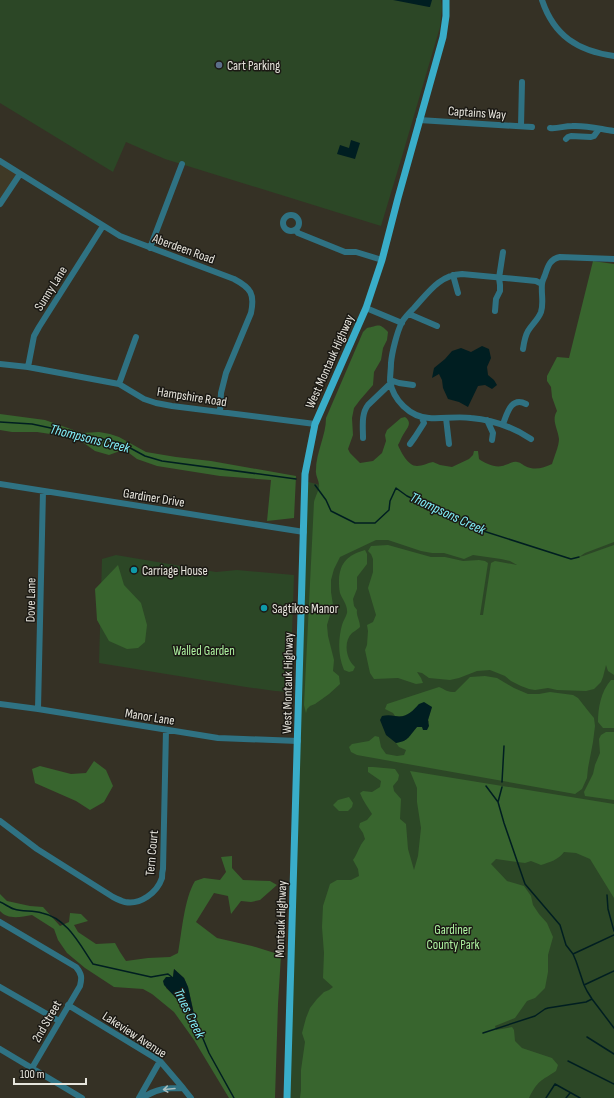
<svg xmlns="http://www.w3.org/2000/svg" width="614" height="1098" font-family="'Sofia Sans Condensed',sans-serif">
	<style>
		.built { fill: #3f3926 }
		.green { fill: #2c4726 }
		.forest { fill: #38652e; fill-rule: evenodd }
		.water { fill: #001e21 }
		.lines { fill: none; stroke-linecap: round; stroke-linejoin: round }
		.stream { stroke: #001e21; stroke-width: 1.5 }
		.minor { stroke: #2f7283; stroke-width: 6 }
		.major { stroke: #39adc9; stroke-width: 7 }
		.oneway { stroke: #a7bdbe }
		.service-dot { fill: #5c6f8a; stroke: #1b1914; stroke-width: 1.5 }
		.culture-dot { fill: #0f9aa8; stroke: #1b1914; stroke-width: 1.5 }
		.labels { text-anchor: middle; stroke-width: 3; stroke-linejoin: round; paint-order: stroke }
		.poi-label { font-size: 13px; fill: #e7e5dd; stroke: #1b1914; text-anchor: start }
		.street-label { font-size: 13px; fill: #e7e5dd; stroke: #1b1914 }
		.park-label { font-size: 13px; fill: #aef2a0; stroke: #1b1914 }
		.water-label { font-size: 14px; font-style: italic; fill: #83f2fc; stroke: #1b1914 }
	</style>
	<rect width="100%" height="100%" fill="#353125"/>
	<path class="built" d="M0 161 20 174 0 204Z"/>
	<path class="green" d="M0 0H441L442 7 440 27 403 153 381 226 165 159 126 142 113 172 0 103Z
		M316 464 614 483V1098H287L304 481 338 489 319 482Z
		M116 555 216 572 237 570 294 575 290 692 275 691 246 687 99 663 102 559Z"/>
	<path class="forest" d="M593 261 614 264V542L585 553 579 557 583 556 614 545V675L608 671 606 665 603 677 601 682 594 689 586 691 557 690 548 688 535 690 529 689 521 686 511 681 505 676 490 670 477 671 459 678 450 680 429 678 422 673 417 672 421 678 423 683 416 684 398 678 374 679 370 673 365 650 367 645 368 631 367 625 373 622 376 615 368 588 373 572V559L371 554 368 551 371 546 388 545 431 557H445L463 561 479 560 485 561 488 563 480 615H483L491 563 495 561 517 565 510 561 501 559 473 555 464 559 444 553H432L421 551 388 540H376L340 557 334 569 331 580V592L333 605 327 625 328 636 334 660 333 671 339 676 340 684 329 694 315 704 310 706 307 709 306 713 304 705 314 502C315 497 320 488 319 485 319 480 315 475 316 470 316 452 326 436 326 418L363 332 367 328C378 326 379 322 388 332L387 340 383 348 381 360 374 372 373 385 360 400 354 408 352 418 353 435 348 449 350 453 360 463 373 461 382 453 386 441 385 435 387 430 401 418 405 417C413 423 407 428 403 435 401 438 400 442 398 445 401 452 408 466 417 466 423 466 427 463 433 462L440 465 452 467 469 459 473 455 474 451H478L479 459C486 464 497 469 505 465 509 464 513 461 517 462 520 462 523 465 525 466 535 471 543 468 552 464 554 457 559 446 559 439 558 429 551 420 557 411L552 397 551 387 547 381V376L557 357 569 358Z
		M0 414 45 420 82 433 99 432 110 434 119 437 146 452 176 457 211 461 296 476 294 518 267 521 271 480 220 476 157 466 137 459 121 447 120 451 109 455 95 451 77 438 37 432H12L0 430Z
		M365 550 367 554V564L357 577V589L353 599 354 606 357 610C356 616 360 620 360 627 358 629 355 631 352 633 343 642 346 659 355 667L353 671 349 672 344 670C338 656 338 640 342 625 343 621 346 617 347 613 348 605 342 599 340 593 339 589 339 584 339 580 340 562 348 555 365 550Z
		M118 565 124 585 141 603 147 625 145 642 138 648 127 649 109 641 97 620 95 589Z
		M485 676 497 678 514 688 528 694H539L550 692 573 695 578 698 589 712 594 718 595 726 593 742 588 768 587 778 582 789 575 794 357 755 351 752 349 747 352 744 369 741 375 736 379 737 381 747 386 754 397 756 404 755 406 750 399 747 396 743C409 741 409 736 417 727H422L429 722 428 720 432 707 419 704C413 712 406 718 395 716L393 713 385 709 387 704 439 687C446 690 447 692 455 692L470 677Z
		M611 680H614V728H603L598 722C598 708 601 691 611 680Z
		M606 732H614V800L585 796 584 792 593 774 595 765 600 753 599 739 601 735Z
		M94 761 106 770 113 786 104 802 90 810 76 801 35 783 32 769 40 766 71 774 86 773Z
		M368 767H373L395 769 399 775 398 780 393 786 394 791 401 799 400 819 406 824 408 849 414 870 418 856 421 828 417 802V788L410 771 614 804V898L590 859 576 853 564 852C558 860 550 862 541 865L531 861 525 863 496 859 491 864 507 881 524 886 531 896 533 905 539 914 547 923 553 937 548 955V972L545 988 535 998 527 1001 515 1018 495 1026 496 1030 512 1027 514 1030 515 1041 522 1048 552 1058 558 1065 556 1071C541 1081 538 1080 529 1098H300L301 1090V1070L305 1042 302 1033 306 1018 310 1008 317 999 324 992 329 990 333 987 323 978 324 953 322 927 323 906 330 884 337 880H351L359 876 358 869 353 860C358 853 359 846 365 839L363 833 359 827 360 823 367 820 372 814C368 807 363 801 360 793L363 791 372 792 380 787 381 781 368 772Z
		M349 797 353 803 352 807 348 811H339L333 805 338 800Z
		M232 856V868L243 880 270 881 277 885 260 900 251 902 241 901 231 914 228 896 214 893 196 922 217 938 252 946 281 955 278 1004 275 1098H229L194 1040 174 1012 152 994 143 989 114 987 85 968 67 953 58 940 54 929 32 915C20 917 8 920 0 911V894L7 901 30 906 43 907 60 926 69 922 70 913 81 914 88 921 74 925 78 932 96 944 115 943 120 952 126 961 148 958 170 957 178 953C182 932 184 899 195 881L204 878 220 880 226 872 221 857ZM174 969 184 978 188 987 195 1018 176 997 166 988V977H173Z"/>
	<path class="water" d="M393 0H432L430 7H429Z
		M351 140 360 143 355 159 337 154 340 145 349 148Z
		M482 346 489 349 491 358 487 367 488 375 494 380 497 385 492 389 485 385 478 386 468 407 459 402 448 399 443 388 442 380 439 374 432 378 434 368 445 359 452 351 461 348 471 352Z
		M424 702 432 707 428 720 429 726 427 730H423L422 727H417C409 736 409 741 396 743L386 735 380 720 382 716C386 715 390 715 395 716 406 718 412 712 419 704Z
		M174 969 184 978 188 987 195 1019 164 985 163 981 166 977H173Z"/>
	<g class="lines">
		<path class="stream" d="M0 422 32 424 121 443 145 456 162 461 296 479
			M315 485 326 500 331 511 355 523H375L389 510 390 501 396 488 407 496 477 529 571 559 579 557
			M502 782 504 746
			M486 786 498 802
			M502 787 498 802 504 823 525 884 560 925 566 945 573 954 576 961 584 985 587 991 592 999 614 1028
			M607 895 608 909 614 931
			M0 902C5 904 10 908 14 909 23 912 32 910 42 913 67 918 80 945 93 964L151 977 168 974 173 978
			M573 954 614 935
			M584 985 614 971
			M194 1017 209 1053 234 1098
			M483 1033 535 1016 545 1009 548 1008 586 1002 592 999
			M587 1037 614 1054
			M568 1061 614 1084
			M546 1098 555 1084 580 1098
			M566 1098 570 1093"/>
		<path class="minor" d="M542 0C554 36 578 51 614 56
			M419 120 532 127
			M521 126 522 82
			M550 128C557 129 564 126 572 126 586 125 600 129 614 131
			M566 139 568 137 571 136 591 137 594 136 599 129
			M0 161 120 236 234 279C251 288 255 294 251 313L226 373 221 393 220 412
			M0 204 20 174
			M283 223a8 8 0 1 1 16 0a8 8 0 1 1-16 0Z
			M296 230 298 233 345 252H356L382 260
			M150 248 182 164
			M453 275 458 293
			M366 308 402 323
			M495 311 496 299 500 291V285L499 278 503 252
			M409 314 437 326
			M523 349C524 342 525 336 528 331 532 324 538 320 541 312 544 303 541 294 542 284 542 281 544 278 545 275 548 266 550 259 560 257L614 259
			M0 364 28 367 119 384 144 399 156 403 172 406 315 424
			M28 367 34 336 39 327 103 226
			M390 380 399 383 413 385
			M119 384 136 337
			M446 418 449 444
			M487 420 493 433 492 440
			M503 424C507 414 511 396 526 404
			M363 438C363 427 361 414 368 405L391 383
			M531 439C513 427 493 420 471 418 457 416 443 419 429 418 410 417 393 400 390 381 390 375 391 369 391 363 392 352 397 332 402 322 405 317 410 312 414 308 428 293 439 275 462 274L526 280 536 281 542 284
			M410 444 415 437 424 423 422 418
			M0 484 304 532
			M0 704 38 709 218 738 298 741
			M38 709 43 491
			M0 821 37 849 113 897C117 899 121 901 125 902 140 905 157 893 162 878 162 876 162 872 163 869L166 730
			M0 922 76 967C82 974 82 978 80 986L32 1068
			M0 987 59 1021
			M68 1005 160 1061 183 1088
			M0 1049 82 1098
			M139 1098 160 1061
			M143 1098C156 1088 168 1088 183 1088L191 1098"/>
		<path class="major" d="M287 1098 305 474 315 424 366 308 382 260 398 198 443 37 446 16V0"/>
	</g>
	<defs><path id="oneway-shaft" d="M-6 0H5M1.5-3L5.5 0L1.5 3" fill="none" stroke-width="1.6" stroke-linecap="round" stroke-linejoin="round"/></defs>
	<use class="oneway" href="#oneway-shaft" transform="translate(169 1089) rotate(175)"/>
	<circle class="service-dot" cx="219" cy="65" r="4"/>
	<g class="culture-dot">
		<circle cx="134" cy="570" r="4"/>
		<circle cx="264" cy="608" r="4"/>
	</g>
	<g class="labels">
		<g class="poi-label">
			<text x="227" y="70">Cart Parking</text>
			<text x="142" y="575">Carriage House</text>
			<text x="272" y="613">Sagtikos Manor</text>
		</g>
		<g class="street-label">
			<text transform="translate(477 112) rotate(4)" y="5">Captains Way</text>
			<text transform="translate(184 248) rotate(20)" y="5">Aberdeen Road</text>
			<text transform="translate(50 288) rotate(-58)" y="5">Sunny Lane</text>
			<text transform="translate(329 361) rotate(-66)" y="5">West Montauk Highway</text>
			<text transform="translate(192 396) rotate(9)" y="5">Hampshire Road</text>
			<text transform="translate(154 497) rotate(9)" y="5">Gardiner Drive</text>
			<text transform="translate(30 600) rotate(-89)" y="5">Dove Lane</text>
			<text transform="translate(287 683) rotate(-89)" y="5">West Montauk Highway</text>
			<text transform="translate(150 716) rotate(9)" y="5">Manor Lane</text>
			<text transform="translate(151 853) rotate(-85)" y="5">Tern Court</text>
			<text transform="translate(280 919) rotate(-88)" y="5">Montauk Highway</text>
			<text transform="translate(46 1021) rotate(-60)" y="5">2nd Street</text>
			<text transform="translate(135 1034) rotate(33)" y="5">Lakeview Avenue</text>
		</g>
		<g class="park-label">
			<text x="204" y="655">Walled Garden</text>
			<text x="453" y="934">Gardiner<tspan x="453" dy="15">County Park</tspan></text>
		</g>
		<g class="water-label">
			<text transform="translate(90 438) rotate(14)" y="5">Thompsons Creek</text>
			<text transform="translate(448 513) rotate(25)" y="5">Thompsons Creek</text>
			<text transform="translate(190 1013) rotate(64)" y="5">Trues Creek</text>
		</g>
	</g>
	<path d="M14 1078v6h72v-6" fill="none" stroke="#e7e5dd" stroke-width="2"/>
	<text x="20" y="1078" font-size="12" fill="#e7e5dd" stroke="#1b1914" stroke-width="3" paint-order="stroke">100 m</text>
</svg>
